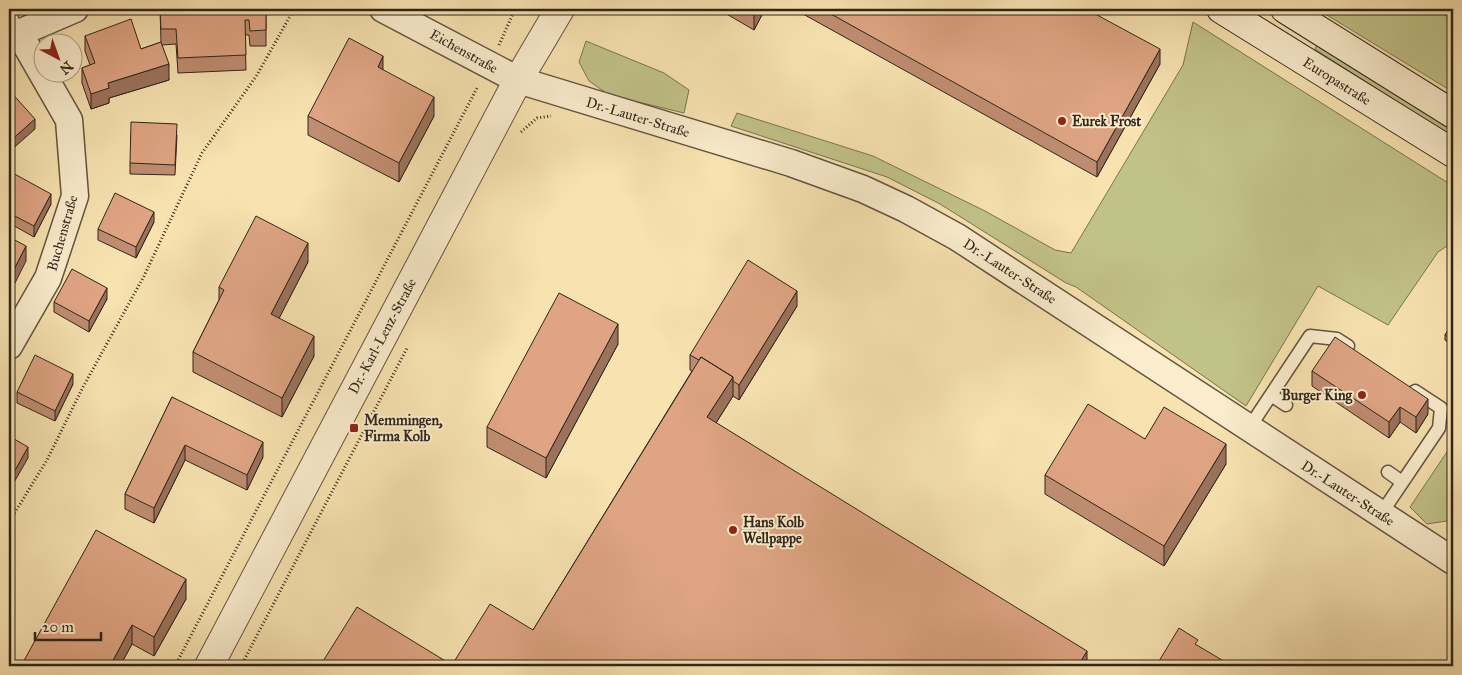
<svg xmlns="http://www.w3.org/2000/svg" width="1462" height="675" font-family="'IM FELL Great Primer',serif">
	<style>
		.grass { fill: #c1c288; stroke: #797451 }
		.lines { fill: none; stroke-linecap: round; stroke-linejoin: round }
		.service-casing { stroke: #625440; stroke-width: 15 }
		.minor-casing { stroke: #625440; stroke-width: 29 }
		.tertiary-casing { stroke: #625440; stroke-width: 30 }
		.secondary-casing { stroke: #31251a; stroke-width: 30 }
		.path { stroke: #31251a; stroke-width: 3; stroke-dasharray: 1 2.5; stroke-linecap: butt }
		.service { stroke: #faeccc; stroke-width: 12 }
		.minor { stroke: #faeccc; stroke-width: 26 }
		.tertiary { stroke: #faeccc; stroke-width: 28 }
		.secondary { stroke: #faeccc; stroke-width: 28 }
		.wall { fill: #bf8d71; stroke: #31251a }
		.shaded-wall { fill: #9b735c; stroke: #31251a }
		.building { fill: #dea483; stroke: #31251a }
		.poi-dot { fill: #8f2418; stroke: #faeccc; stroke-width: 2 }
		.labels { text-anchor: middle; stroke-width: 4; stroke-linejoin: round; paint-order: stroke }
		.street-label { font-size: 14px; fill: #31251a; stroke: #faeccc }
		.poi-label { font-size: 14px; font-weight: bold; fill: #31251a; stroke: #faeccc; text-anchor: start }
	</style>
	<rect width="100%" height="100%" fill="#f7e2b0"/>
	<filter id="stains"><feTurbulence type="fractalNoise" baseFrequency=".004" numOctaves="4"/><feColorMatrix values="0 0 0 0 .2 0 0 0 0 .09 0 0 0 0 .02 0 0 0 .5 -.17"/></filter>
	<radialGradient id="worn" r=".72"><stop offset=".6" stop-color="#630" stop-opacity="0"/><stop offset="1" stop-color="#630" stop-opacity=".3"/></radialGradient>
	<path class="grass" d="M1317 9H1434L1453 20V92Z
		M1193 22 1453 186V242L1438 252 1388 325 1318 286 1246 406 1076 287 1066 283 940 204 887 177 731 126 737 113 873 156 985 211 1055 250 1071 253 1183 65Z
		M586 41 664 73 689 90 684 113 609 95 589 81 579 62Z
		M1319 44 1453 129V137L1316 50 1315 48Z
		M1453 443V520L1427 524 1410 507Z"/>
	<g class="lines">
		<defs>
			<path id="service" d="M9 13 19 33
				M1271 395 1286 405
				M1249 428 1310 336 1337 339 1348 346
				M1388 472 1402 482
				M1381 514 1439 428 1441 408 1415 391"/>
			<path id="minor" d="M383 9 518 80 791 163 863 189 906 209 957 237 1453 561
				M9 41 19 33 75 9
				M9 346 48 278 75 196 69 120 19 33"/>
			<path id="tertiary" d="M209 666 518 80 560 9"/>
			<path id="secondary" d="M1221 9 1453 153
				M1285 9 1453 114"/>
		</defs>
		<use href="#service" class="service-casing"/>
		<use href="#minor" class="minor-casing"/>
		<use href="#tertiary" class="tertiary-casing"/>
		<use href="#secondary" class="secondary-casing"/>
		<path class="path" d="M499 45 515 9
			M521 132 537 118 551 116
			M9 522 47 460 82 389 144 276 202 153 257 75 294 9
			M175 666 478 86
			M241 666 407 348"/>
		<use href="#service" class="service"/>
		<use href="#minor" class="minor"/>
		<use href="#tertiary" class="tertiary"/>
		<use href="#secondary" class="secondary"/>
	</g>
	<path class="wall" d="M160 9H266V46H250L249 35H245L246 70 178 73 176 44 162 45 169 80 109 98V103L91 109 82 83V68L90 65 85 51V36L141 49 161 42Z
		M718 9H765L754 30Z
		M794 9H1086L1160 64 1097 177Z
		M383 70 434 116 399 182 308 135V116Z
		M177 135 175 175 130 174V163Z
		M9 171 51 204 34 237 9 223Z
		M154 222 136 258 98 240V229Z
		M308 262 279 318 314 356 282 417 193 372V352L219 300V287Z
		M107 299 89 332 54 312V302Z
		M797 306 739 400 733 396 716 423 1087 666 452 665 533 630 692 371 690 370V355Z
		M1453 322V346L1445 340V335Z
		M618 344 546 478 487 447V427Z
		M1312 371 1428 414 1416 433 1400 422 1389 438 1312 386Z
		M73 384 55 421 17 403V392Z
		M172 397 263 457 247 490 185 460 154 523 125 509V494Z
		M1145 439 1226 464 1164 566 1045 494V475Z
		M186 599 154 656 132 644 120 666H21Z"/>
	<path class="shaded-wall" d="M757 9H765L754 30V15Z
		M1160 49V64L1097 177V162Z
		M383 56V76L378 67Z
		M169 64V80L109 98V103L91 109V94L108 83Z
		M434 97V116L399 182V163Z
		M35 119V129L9 152V142Z
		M51 194V204L34 237V226Z
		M154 212V222L136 258V247Z
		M308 243V262L271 334V314Z
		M26 246V261L9 295V279Z
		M107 288V299L89 332V321Z
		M797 291V306L739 400V385Z
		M618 324V344L546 478V458Z
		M314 336V356L282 417V398Z
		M73 374V384L55 421V411Z
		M733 377V396L707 437V417Z
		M1428 399V414L1416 433V417Z
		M1400 407V422L1389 438V422Z
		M263 442V457L247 490V475Z
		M1226 444V464L1164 566V546Z
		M185 445V460L154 523V508Z
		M28 447V458L9 491V481Z
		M186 579V599L154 656V637Z
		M132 625V644L120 666H110Z
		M1087 651V666H1078Z"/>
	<path class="building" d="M160 9H266V30L250 31 249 20H245L246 55 178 58 176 29H161Z
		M743 9H757L754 15Z
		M822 9H1086L1160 49 1097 162Z
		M131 19 141 49 161 42 169 64 108 83 109 88 91 94 82 68 95 63 85 36Z
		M349 38 383 56 378 67 434 97 399 163 308 116Z
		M9 90 35 119 9 142Z
		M131 122 177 124 175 165 130 163Z
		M9 171 51 194 34 226 9 213Z
		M115 193 154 212 136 247 98 229Z
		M256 216 308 243 271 314 314 336 282 398 193 352 224 290 219 287Z
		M9 237 26 246 9 279Z
		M748 260 797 291 739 385 733 381V377L701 357 699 360 690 355Z
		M72 269 107 288 89 321 54 302Z
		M559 293 618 324 546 458 487 427Z
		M1453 322V340L1445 335Z
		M1335 337 1428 399 1416 417 1400 407 1389 422 1312 371Z
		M35 355 73 374 55 411 17 392Z
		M701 357 733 377 707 417 1087 651 1078 666H320L357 607 452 665 490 604 533 630Z
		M172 397 263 442 247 475 185 445 154 508 125 494Z
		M1088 404 1145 439 1164 407 1226 444 1164 546 1045 475Z
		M9 436 28 447 9 481Z
		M96 530 186 579 154 637 132 625 110 666H21Z
		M1179 628 1198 640 1195 644 1232 666H1156Z"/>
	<g class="poi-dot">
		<circle cx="1062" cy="121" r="5"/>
		<circle cx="1362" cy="395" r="5"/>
		<rect x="349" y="423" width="10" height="10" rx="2.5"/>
		<circle cx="733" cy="530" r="5"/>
	</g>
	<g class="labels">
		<g class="street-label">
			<text transform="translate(464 51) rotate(29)" y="5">Eichenstraße</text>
			<text transform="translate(1337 81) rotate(32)" y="5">Europastraße</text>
			<text transform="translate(638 117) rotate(17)" y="5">Dr.-Lauter-Straße</text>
			<text transform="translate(62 233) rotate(-74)" y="5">Buchenstraße</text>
			<text transform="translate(1010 271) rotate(33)" y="5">Dr.-Lauter-Straße</text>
			<text transform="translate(382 336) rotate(-62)" y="5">Dr.-Karl-Lenz-Straße</text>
			<text transform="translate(1348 493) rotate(33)" y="5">Dr.-Lauter-Straße</text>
		</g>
		<g class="poi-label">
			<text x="1072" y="126">Eurek Frost</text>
			<text x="1352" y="400" text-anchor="end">Burger King</text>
			<text x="364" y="425">Memmingen,<tspan x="364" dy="16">Firma Kolb</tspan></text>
			<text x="743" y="527">Hans Kolb<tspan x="743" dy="16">Wellpappe</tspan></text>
		</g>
	</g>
	<rect width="1462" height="675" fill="none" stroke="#f7e2b0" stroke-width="30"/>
	<rect x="10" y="10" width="1442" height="655" fill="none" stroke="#31251a" stroke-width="2.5"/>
	<rect x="15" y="15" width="1432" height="645" fill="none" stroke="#31251a"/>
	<g transform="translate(58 58) rotate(139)"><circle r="24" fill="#faeccc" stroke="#aa9c85"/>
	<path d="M0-4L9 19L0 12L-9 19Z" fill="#8f2418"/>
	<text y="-8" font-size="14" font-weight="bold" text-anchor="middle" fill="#31251a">N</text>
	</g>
	<path d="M35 632v8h66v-8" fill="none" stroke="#31251a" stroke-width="2.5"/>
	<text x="42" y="632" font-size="15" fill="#31251a" stroke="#faeccc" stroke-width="4" paint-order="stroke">20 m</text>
	<rect width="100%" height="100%" filter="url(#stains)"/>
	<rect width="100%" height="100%" fill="url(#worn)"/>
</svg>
